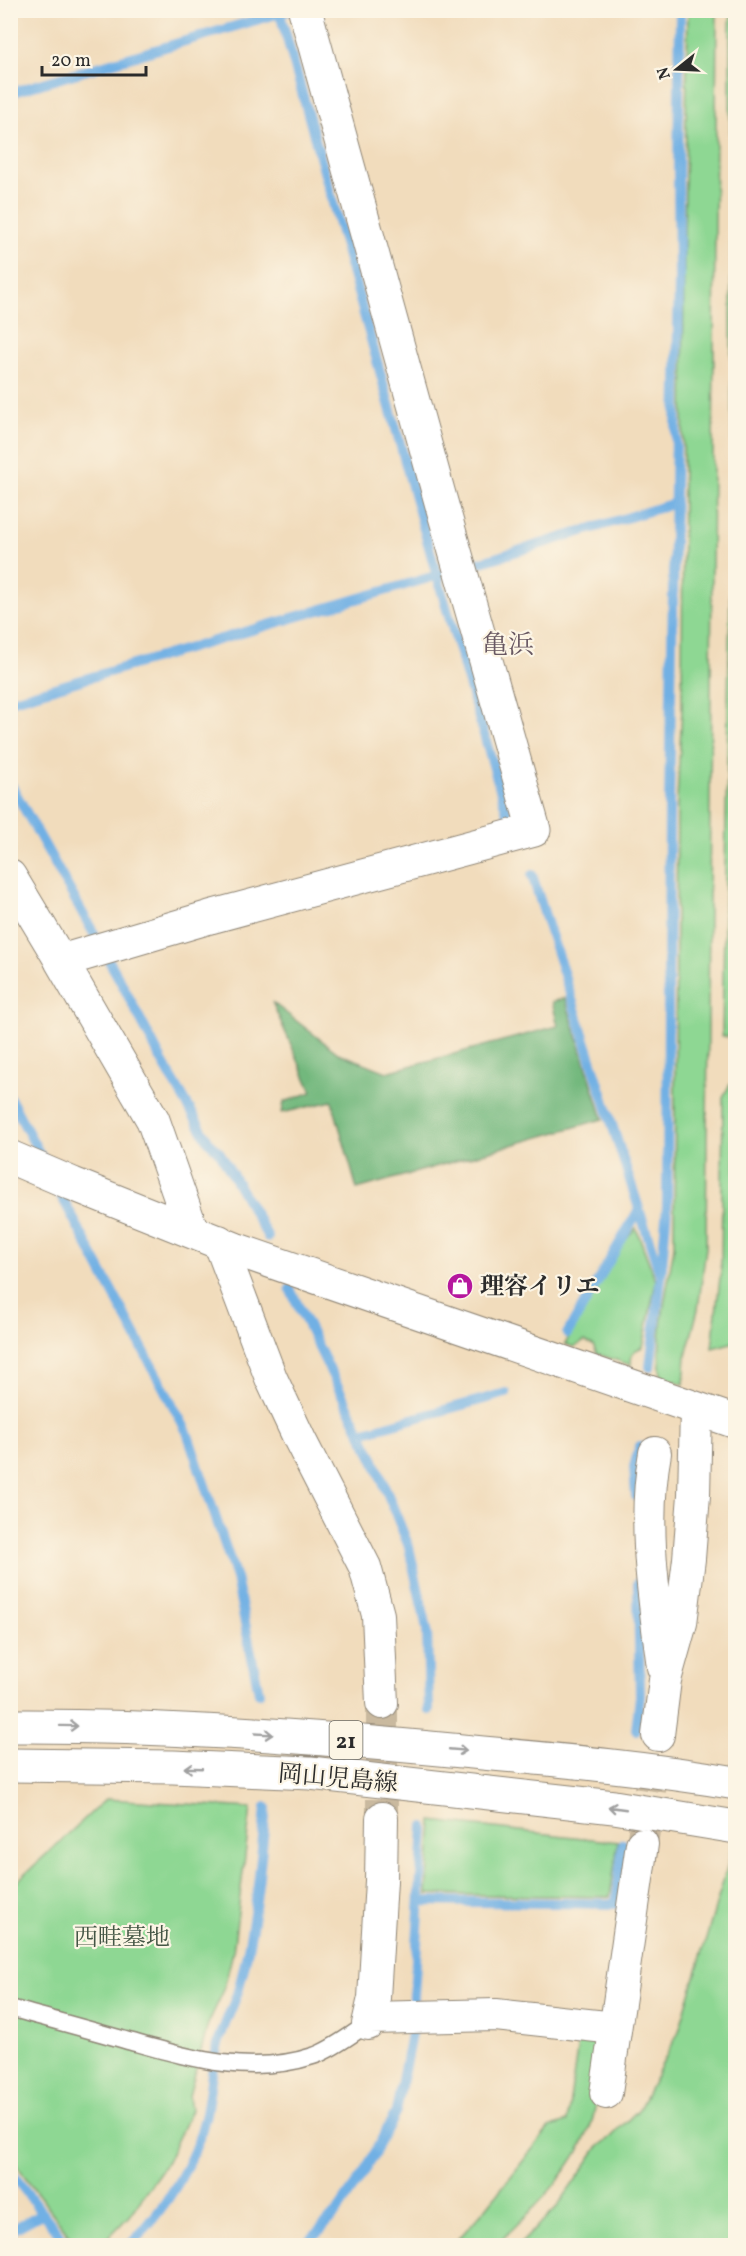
<svg xmlns="http://www.w3.org/2000/svg" width="746" height="2256" font-family="Vollkorn,'Noto Serif JP',serif">
	<style>
		.green { fill: #8ed793; stroke: #5c815f; stroke-width: 1.5 }
		.forest { fill: #72b87d; stroke: #4e7254; stroke-width: 1.5 }
		.lines { fill: none; stroke-linecap: round; stroke-linejoin: round }
		.stream { stroke: #71b0e4; stroke-width: 10 }
		.street-tunnel { stroke: #c9b99f; stroke-width: 32; stroke-dasharray: 32 16; stroke-linecap: butt }
		.lane-casing { stroke: #8e8474; stroke-width: 19 }
		.street-casing { stroke: #8e8474; stroke-width: 34 }
		.secondary-casing { stroke: #8e8474; stroke-width: 35 }
		.primary-casing { stroke: #8e8474; stroke-width: 35 }
		.lane { stroke: #fff; stroke-width: 16 }
		.street { stroke: #fff; stroke-width: 32 }
		.secondary { stroke: #fff; stroke-width: 33 }
		.primary { stroke: #fff; stroke-width: 33 }
		.oneway { stroke: #a0a0a0 }
		.labels { text-anchor: middle; stroke-width: 4.5; stroke-linejoin: round; paint-order: stroke }
		.shield { fill: #fcf5e5; stroke: #6a6863; stroke-width: 1.5 }
		.shield-label { font-size: 22px; font-weight: bold; fill: #2b2b2b }
		.poi-label { font-size: 24px; font-weight: bold; fill: #2b2b2b; stroke: #fcf5e5; text-anchor: start }
		.street-label { font-size: 24px; fill: #2b2b2b; stroke: #fcf5e5 }
		.park-label { font-size: 24px; fill: #445645; stroke: #fcf5e5 }
		.neighbourhood-label { font-size: 26px; fill: #685862; stroke: #fcf5e5 }
	</style>
	<rect width="100%" height="100%" fill="#fcf5e5"/>
	<filter id="ink" filterUnits="userSpaceOnUse"><feTurbulence type="fractalNoise" baseFrequency=".0167" numOctaves="2"/><feDisplacementMap in="SourceGraphic" scale="12" xChannelSelector="R" yChannelSelector="G"/><feConvolveMatrix kernelMatrix="1 2 1 2 8 2 1 2 1" color-interpolation-filters="sRGB"/></filter>
	<filter id="wash" filterUnits="userSpaceOnUse"><feTurbulence type="fractalNoise" baseFrequency=".008" numOctaves="4" result="noise"/><feDisplacementMap in="SourceGraphic" scale="24" xChannelSelector="R" yChannelSelector="G"/><feGaussianBlur stdDeviation="1.35" result="paint"/><feColorMatrix in="noise" values="0 0 0 0 0 0 0 0 0 0 0 0 0 0 0 0 0 1.4 0 .05"/><feComposite in="paint" operator="in"/></filter>
	<g filter="url(#wash)">
		<rect width="100%" height="100%" fill="#f1dcbc"/>
		<path class="green" d="M735 10 736 979 728 1037 722 1036 732 490 730 28 731 11Z
			M717 11 706 1248 698 1309 686 1356 684 1384 661 1376C655 1334 668 1288 674 1246L677 801 682 708 684 243 688 11Z
			M735 1075V1342L712 1348 721 1269 723 1097Z
			M636 1228 656 1281 643 1347C632 1351 631 1353 631 1365L597 1354 593 1345 585 1341 574 1347 565 1344 624 1242Z
			M106 1799 251 1808 233 1952 223 1992 208 2024 189 2096 191 2110 167 2162 129 2216 101 2245 77 2246 11 2158V1887Z
			M432 1821 618 1842 610 1897 427 1894Z
			M735 1825V2245L518 2246 557 2207 599 2146 611 2137 639 2109 679 2031 729 1861Z
			M579 2036 590 2038C599 2049 598 2063 597 2077 597 2093 596 2112 590 2127 572 2173 531 2212 496 2245L452 2246 486 2208 549 2128 567 2122Z"/>
		<path class="forest" d="M565 998 603 1119 357 1189 332 1101 282 1113 284 1102 312 1092 272 1002 338 1053 387 1072 558 1026 552 1002Z"/>
		<g class="lines">
			<path class="stream" d="M279 10 437 576 509 819
				M10 93 290 10
				M462 568 675 503
				M10 701 442 574
				M10 783 122 984 163 1063 209 1142 220 1153 268 1237
				M532 875 659 1271
				M10 1098 44 1162
				M55 1184 187 1432 236 1578 259 1693
				M290 1289 374 1460 409 1547 427 1629 429 1710
				M567 1334 638 1211
				M650 1367 661 1277 667 1206 669 802 679 278 678 174 680 10
				M361 1433 506 1393
				M636 1496 634 1467 640 1446
				M636 1730 640 1696 638 1583
				M420 1901 616 1904 623 1844
				M10 2171 68 2246
				M10 2231 43 2213
				M129 2246C164 2210 193 2167 205 2118 211 2092 211 2063 220 2038 225 2022 233 2007 238 1991 255 1931 260 1869 266 1807
				M305 2246 337 2212 365 2171 396 2112 412 2029 424 1827"/>
		</g>
	</g>
	<g filter="url(#ink)">
		<g class="lines">
			<path class="street-tunnel" d="M382 1703V1818
				M643 1838 658 1735"/>
			<defs>
				<path id="lane" d="M10 2008C49 2019 87 2029 125 2040 187 2057 249 2077 313 2056 332 2050 351 2034 368 2024"/>
				<path id="street" d="M10 876 61 961
					M219 1241 271 1378 300 1440 365 1567 378 1615 382 1703
					M655 1453C642 1523 654 1597 663 1667
					M658 1735 665 1680 681 1623 689 1559 694 1495 696 1409
					M370 2018 496 2015 615 2028
					M368 2024 374 1998 381 1881 382 1818
					M606 2093 642 1844"/>
				<path id="secondary" d="M10 1157 73 1184 235 1249 736 1422
					M192 1231 153 1120 61 961 210 917 534 830 441 502 305 10"/>
				<path id="primary" d="M10 1726C158 1725 304 1736 451 1750 546 1759 641 1767 736 1783
					M10 1765 173 1767 310 1773 614 1807 736 1827"/>
			</defs>
			<use href="#lane" class="lane-casing"/>
			<use href="#street" class="street-casing"/>
			<use href="#secondary" class="secondary-casing"/>
			<use href="#primary" class="primary-casing"/>
			<use href="#lane" class="lane"/>
			<use href="#street" class="street"/>
			<use href="#secondary" class="secondary"/>
			<use href="#primary" class="primary"/>
		</g>
		<defs><path id="oneway-shaft" d="M-6 0H5M1.5-3L5.5 0L1.5 3" fill="none" stroke-width="1.6" stroke-linecap="round" stroke-linejoin="round" transform="scale(1.5)"/></defs>
		<g class="oneway">
			<use href="#oneway-shaft" transform="translate(69 1726) rotate(1)"/>
			<use href="#oneway-shaft" transform="translate(264 1734) rotate(3)"/>
			<use href="#oneway-shaft" transform="translate(458 1750) rotate(5)"/>
			<use href="#oneway-shaft" transform="translate(193 1768) rotate(-178)"/>
			<use href="#oneway-shaft" transform="translate(617 1808) rotate(-172)"/>
		</g>
	</g>
	<defs>
		<symbol id="shop-disc" viewBox="-11 -11 22 22"><circle r="9.5" fill="#b5179e" stroke="#fcf5e5"/><path d="M-5-2.5h2.3a2.7 3.5 0 0 1 5.4 0H5L5.5 6h-11ZM-1.5-2.5h3a1.5 2.3 0 0 0-3 0Z" fill="#fff"/></symbol>
	</defs>
	<g fill-rule="evenodd">
		<use href="#shop-disc" x="445" y="1271" width="30" height="30"/>
	</g>
	<g class="labels">
		<rect class="shield" x="329.5" y="1721" width="33" height="38" rx="4.5"/>
		<g class="shield-label">
			<text x="346" y="1748">21</text>
		</g>
		<g class="poi-label">
			<text x="480" y="1294">理容イリエ</text>
		</g>
		<g class="street-label">
			<text transform="translate(338 1778) rotate(5)" y="8">岡山児島線</text>
		</g>
		<g class="park-label">
			<text x="122" y="1945">西畦墓地</text>
		</g>
		<g class="neighbourhood-label">
			<text x="508" y="653">亀浜</text>
		</g>
	</g>
	<rect width="746" height="2256" fill="none" stroke="#fcf5e5" stroke-width="36"/>
	<g transform="translate(677 69) rotate(252)" stroke="#fcf5e5" stroke-width="4.5" paint-order="stroke">
	<path d="M0-4.5L10 22L0 15L-10 22Z" fill="#2b2b2b"/>
	<text y="-9" font-size="16" font-weight="bold" text-anchor="middle" fill="#2b2b2b">N</text>
	</g>
	<path d="M42 66v9h104v-9" fill="none" stroke="#2b2b2b" stroke-width="3"/>
	<text x="51" y="66" font-size="18" fill="#2b2b2b" stroke="#fcf5e5" stroke-width="4.5" paint-order="stroke">20 m</text>
</svg>
